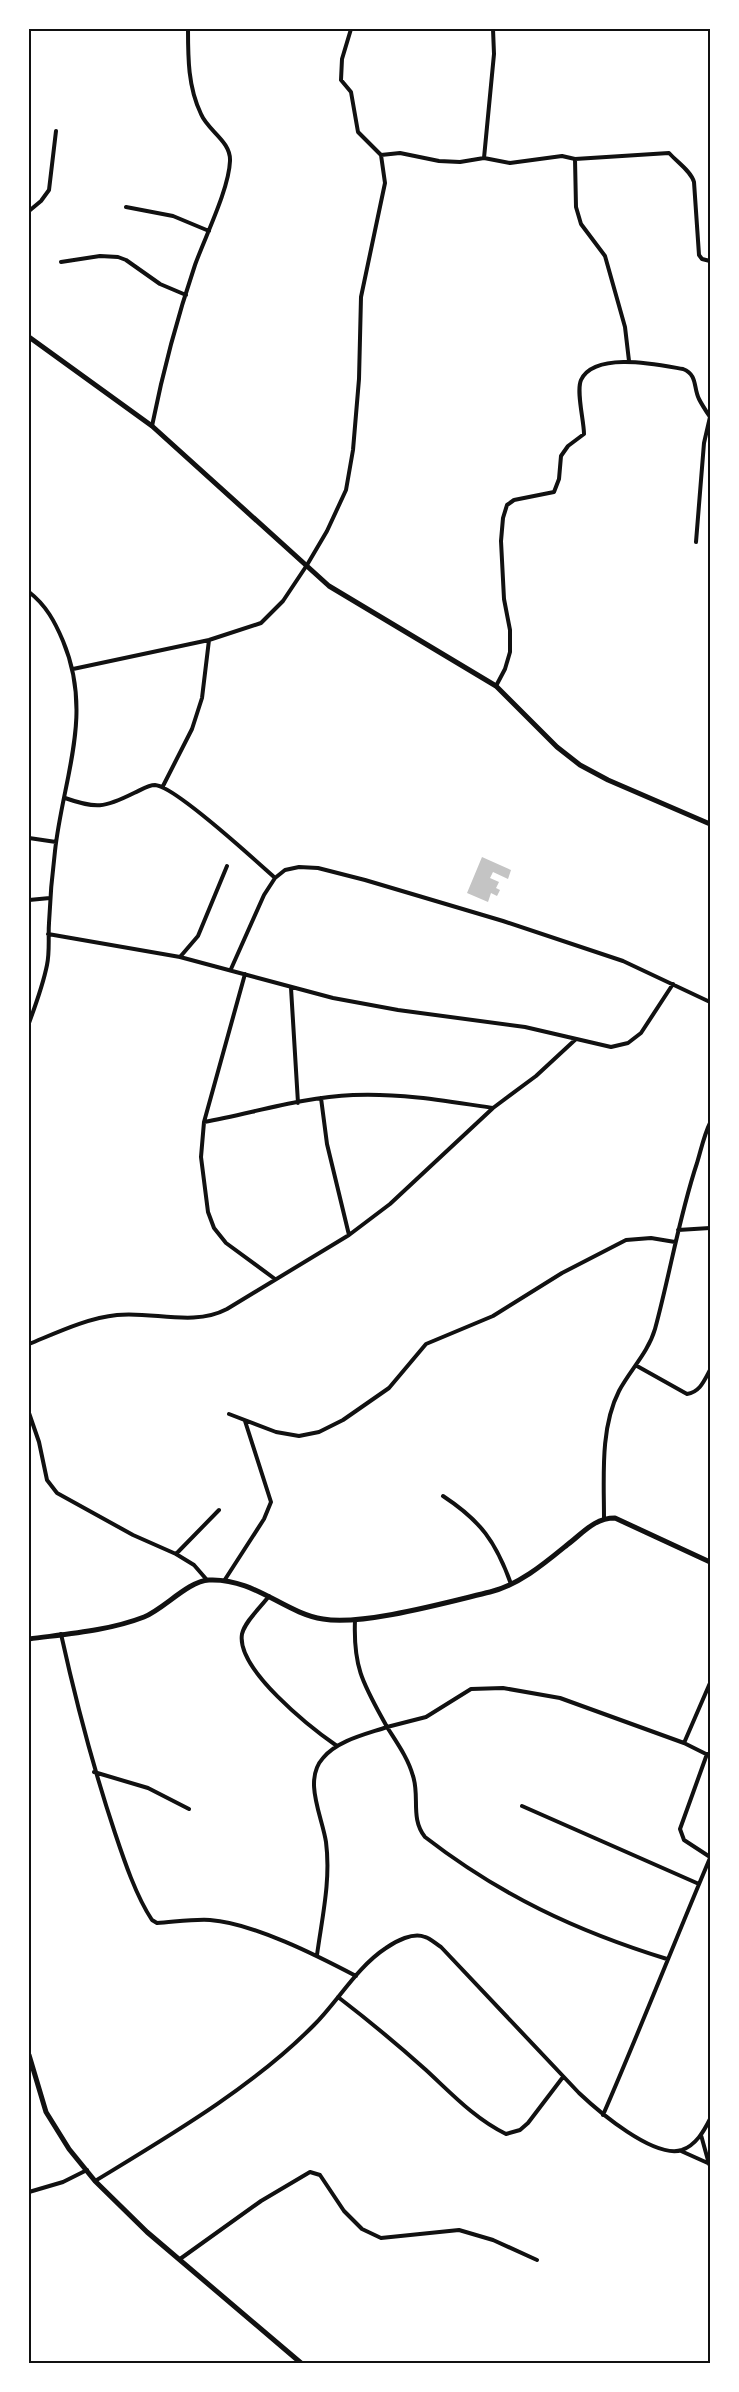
<svg xmlns="http://www.w3.org/2000/svg" width="739" height="2392" font-family="Ubuntu,sans-serif">
	<style>
		.building { fill: #c4c4c4 }
		.lines { fill: none; stroke-linecap: round; stroke-linejoin: round }
		.minor { stroke: #111; stroke-width: 4 }
		.tertiary { stroke: #111; stroke-width: 5 }
		.neatline { fill: none; stroke: #111; stroke-width: 2 }
	</style>
	<rect width="100%" height="100%" fill="#fff"/>
	<path class="building" d="M482 857 511 870 508 879 493 872 490 878 499 882 496 888 500 890 497 896 491 893 488 902 467 893Z"/>
	<g class="lines">
		<path class="minor" d="M381 155 400 153 439 161 460 162 484 158 510 163 562 156 575 159 669 153C677 162 691 171 694 182L699 255 702 259 710 261
			M484 158 494 54 493 29
			M575 159 576 207 581 224 605 256 625 327 629 361
			M126 207 173 216 209 231
			M29 211 41 201 49 190 56 131
			M61 262 100 256 118 257 126 260 160 284 186 295
			M152 426C163 371 177 318 195 265 205 237 229 189 230 161 231 141 208 131 201 114 188 87 188 58 188 29
			M696 542 704 443 710 417
			M29 592C46 605 55 622 63 641 94 715 63 778 55 851 52 875 50 899 49 923 48 936 50 951 47 965 43 985 36 1004 29 1023
			M73 669 209 640 261 623 283 601 307 565 327 531 346 490 353 450 359 379 361 297 385 183 381 155 358 132 351 92 341 80 342 59 351 29
			M496 686 505 669 510 652V630L504 599 501 541 503 518 507 505 514 500 554 492 559 479 561 456 568 446 584 434C584 421 576 391 581 380 595 351 659 365 683 369 698 375 693 387 699 399 702 405 706 411 710 417
			M163 786 192 729 202 698 209 640
			M65 798C96 809 104 808 134 793 141 790 148 785 155 785 175 786 256 861 275 878
			M29 838 56 842
			M29 900 50 898
			M48 934 180 957 333 998 398 1010 525 1027 611 1047 628 1043 641 1033 673 984
			M180 957 198 936 227 866
			M231 969 264 895 275 878 285 870 299 867 318 868 365 880 503 921 623 961 710 1002
			M245 974 204 1122 201 1157 208 1212 214 1228 226 1243 275 1279
			M291 988 298 1103
			M321 1098 327 1144 349 1235
			M204 1122C253 1113 303 1097 353 1095 401 1093 447 1101 493 1108
			M678 1230 710 1228
			M29 1344C56 1333 87 1318 117 1315 153 1311 193 1327 227 1309L349 1235 390 1204 493 1108 536 1076 576 1039
			M637 1366 687 1394C700 1392 704 1381 710 1370
			M29 1413 39 1442 47 1480 57 1493 133 1535 176 1554 194 1565 207 1580
			M229 1414 276 1432 299 1436 319 1432 343 1420 389 1388 426 1344 493 1316 562 1273 626 1240 651 1238 675 1242
			M443 1496C481 1521 496 1542 511 1584
			M604 1518C604 1477 600 1428 619 1391 630 1370 648 1353 655 1329 670 1274 679 1217 697 1163 701 1150 704 1135 710 1123
			M176 1554 219 1510
			M224 1581 264 1519 271 1502 245 1421
			M269 1596C261 1607 245 1621 242 1634 236 1669 311 1728 337 1746
			M355 1620C353 1669 364 1685 387 1727L426 1717 471 1689 503 1688 560 1698 684 1743 710 1756
			M61 1634C76 1702 93 1767 115 1833 124 1860 136 1896 152 1920L157 1923C174 1922 193 1919 210 1920 253 1923 318 1956 356 1976
			M684 1743 710 1683
			M707 1754 680 1829 684 1840 710 1857
			M94 1772 148 1788 189 1809
			M522 1806 699 1884
			M317 1955C322 1918 331 1880 326 1842 322 1816 303 1780 323 1758 338 1740 367 1734 387 1727 397 1743 408 1758 413 1776 420 1797 410 1818 425 1837 500 1895 576 1931 667 1959
			M338 1997C368 2020 397 2044 426 2070 451 2093 475 2119 506 2134L520 2130 528 2123 563 2077
			M603 2115C640 2030 674 1943 710 1858
			M701 2135 709 2164
			M681 2151 710 2164
			M95 2181C169 2136 253 2087 314 2025 338 2001 357 1967 386 1948 396 1941 413 1932 425 1937 430 1938 436 1944 441 1947L579 2093C598 2111 654 2159 682 2150 696 2145 704 2131 710 2119
			M29 2192 63 2182 87 2170
			M180 2259 261 2201 310 2172 320 2175 344 2211 362 2229 381 2238 459 2230 493 2240 537 2260"/>
		<path class="tertiary" d="M29 337 152 426 329 586 496 686 557 747 580 765 608 780 710 824
			M29 1639C66 1634 108 1631 144 1617 164 1609 188 1581 209 1580 255 1578 284 1613 323 1619 363 1626 448 1602 490 1592 519 1585 545 1563 567 1545 583 1533 594 1518 615 1518L710 1562
			M29 2055 46 2112 69 2149 95 2181 147 2232 301 2363"/>
	</g>
	<rect width="739" height="2392" fill="none" stroke="#ffffff" stroke-width="60"/>
	<rect x="30" y="30" width="679" height="2332" class="neatline"/>
</svg>
